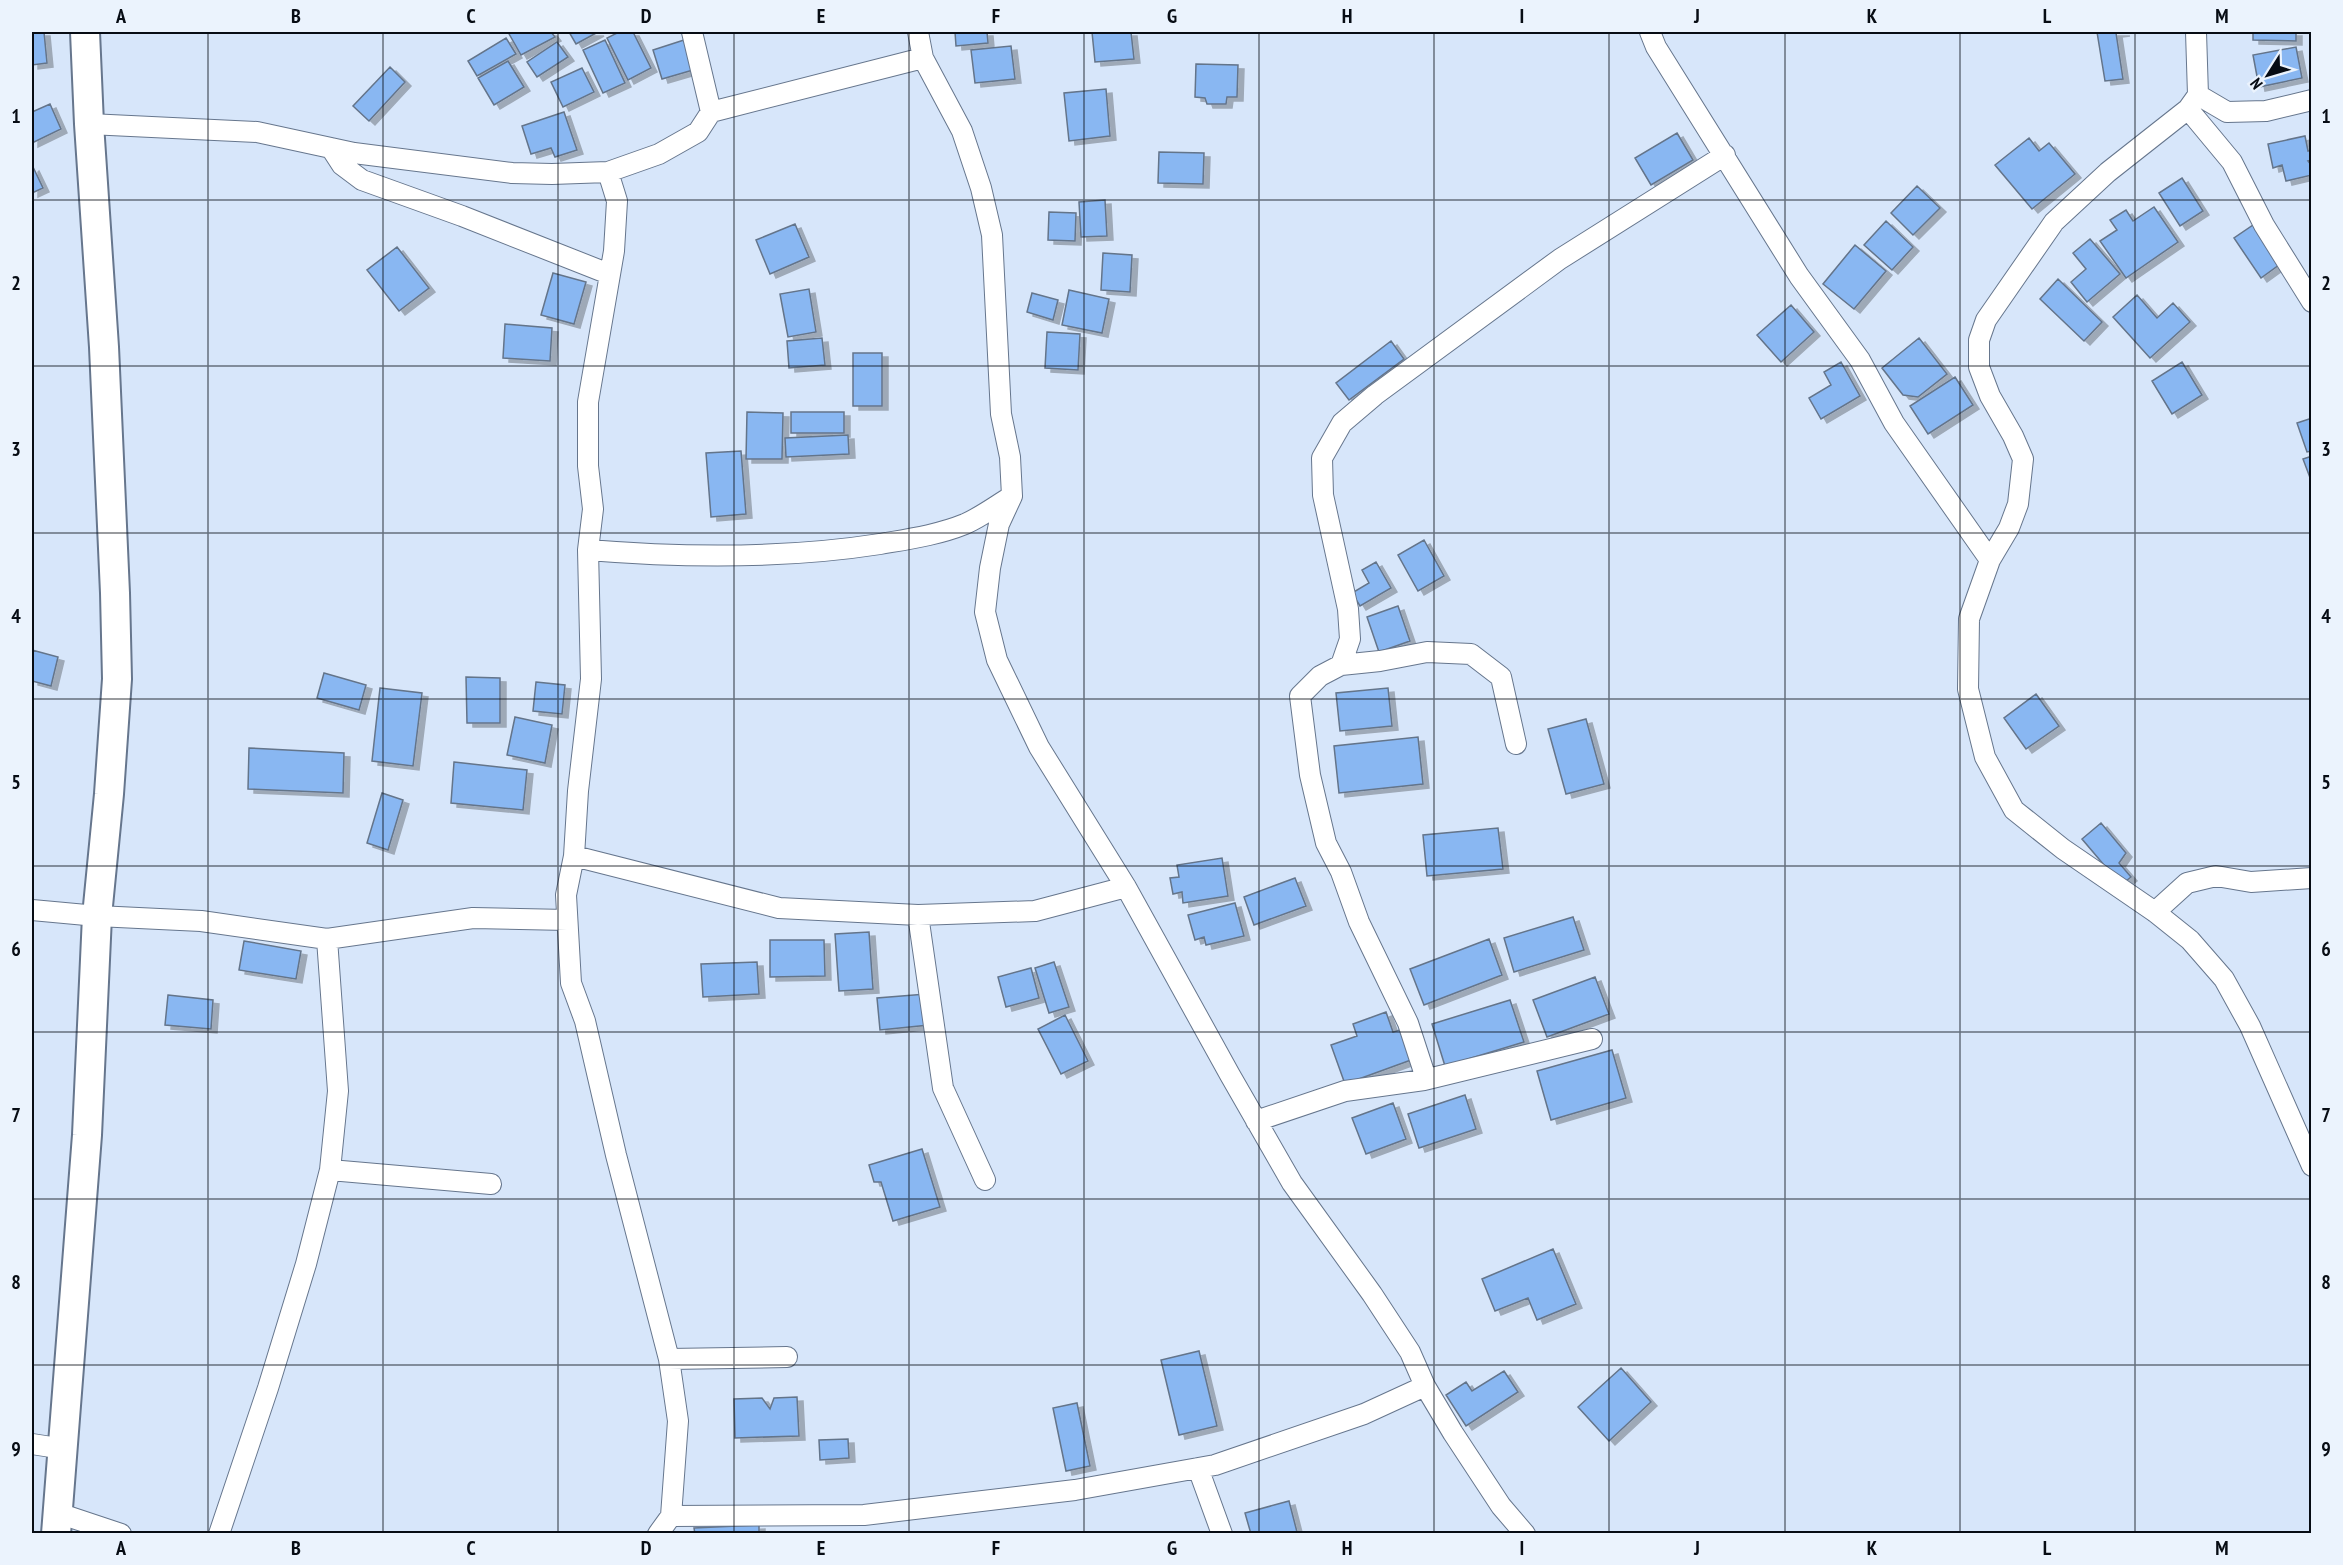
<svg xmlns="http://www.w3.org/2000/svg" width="2343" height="1565" font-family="'PT Sans Narrow',sans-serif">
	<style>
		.building { fill: #89b7f2; stroke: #64748a; stroke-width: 1.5; filter: url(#shadow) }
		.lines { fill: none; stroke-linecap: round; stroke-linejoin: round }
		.street-casing { stroke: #66768d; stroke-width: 22 }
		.secondary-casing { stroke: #66768d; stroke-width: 32 }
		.street { stroke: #fff; stroke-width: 20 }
		.secondary { stroke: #fff; stroke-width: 28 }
		.grid { fill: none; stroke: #070c14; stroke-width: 1.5; stroke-opacity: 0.55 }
		.neatline { fill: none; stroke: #070c14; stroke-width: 2 }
		.grid-label { font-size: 20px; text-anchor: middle; font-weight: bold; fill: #070c14 }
	</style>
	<defs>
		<filter id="shadow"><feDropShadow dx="6" dy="4" stdDeviation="0" flood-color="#0004"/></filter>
	</defs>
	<rect width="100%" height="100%" fill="#d7e6fa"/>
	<path class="building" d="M32 32H44L47 63 32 65Z
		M508 32H551L555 37 521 55Z
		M569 32H598L576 44Z
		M619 32H633L651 68 628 80 607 38Z
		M955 32H987L988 43 956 46Z
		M1092 32H1131L1134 59 1095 62Z
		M2097 32H2124L2116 33 2123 79 2105 81Z
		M2253 32H2296V41L2253 40Z
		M506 38 516 54 477 76 468 61Z
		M605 40 625 83 603 93 583 50Z
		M684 40 693 70 662 79 653 50Z
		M557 42 568 57 537 77 527 62Z
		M1011 46 1015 79 975 83 971 50Z
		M2296 47 2302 78 2259 87 2253 55Z
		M508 61 524 87 494 105 478 78Z
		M1196 64 1238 65 1237 97H1227L1226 104H1207L1205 98 1195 97Z
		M390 67 405 82 369 121 353 106Z
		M582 68 594 92 563 107 551 82Z
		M1106 89 1110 136 1069 141 1064 93Z
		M50 104 61 129 32 143V112Z
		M564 112 577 150 555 157 551 148 531 154 522 126Z
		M1677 133 1693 160 1651 185 1635 158Z
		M2305 136 2308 151 2312 150V160L2308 161 2312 166V175L2286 181 2282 165 2273 168 2268 144Z
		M2029 138 2039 151 2049 143 2075 174 2032 209 1995 165Z
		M1159 152 1204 153 1203 184 1158 183Z
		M33 167 43 188 32 193V168Z
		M2182 178 2203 211 2180 226 2159 193Z
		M1917 186 1940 208 1913 235 1891 213Z
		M1105 200 1107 236 1081 237 1079 202Z
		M2154 207 2178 242 2126 278 2100 241 2117 230 2110 220 2126 210 2133 221Z
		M1049 212 1076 213 1075 241 1048 240Z
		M1886 221 1913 247 1892 270 1864 245Z
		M2256 223 2283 262 2261 278 2234 238Z
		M795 224 809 257 770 274 756 240Z
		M2090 239 2120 274 2087 302 2071 282 2086 269 2073 253Z
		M1855 245 1886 271 1854 309 1823 284Z
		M397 247 429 288 399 311 367 270Z
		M1103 253 1132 255 1130 292 1101 290Z
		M553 273 586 282 574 324 541 315Z
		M2058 279 2102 322 2084 341 2040 299Z
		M809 289 816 332 788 337 780 294Z
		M1069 290 1109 299 1102 333 1062 325Z
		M1032 293 1058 300 1053 320 1027 312Z
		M2137 295 2157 318 2173 303 2190 322 2150 358 2113 317Z
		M1791 305 1814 332 1781 362 1757 335Z
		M505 324 552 328 550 361 503 358Z
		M1047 332 1080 334 1078 370 1045 368Z
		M822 338 825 365 789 368 787 341Z
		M1919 338 1947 374 1918 397 1903 395 1882 368Z
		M1391 341 1404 359 1349 400 1336 383Z
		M853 353H882V406H853Z
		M1841 362 1860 396 1821 419 1809 398 1831 385 1824 372Z
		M2182 362 2202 395 2172 414 2152 381Z
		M1955 377 1973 405 1928 434 1910 406Z
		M747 412 783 413 782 459H746Z
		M791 412H844V433H791Z
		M2312 418V451L2307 452 2297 423Z
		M848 435 849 454 786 457 785 438Z
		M741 451 746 514 711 517 706 453Z
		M2312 456V483L2303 459Z
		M1424 540 1444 576 1418 591 1398 555Z
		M1376 562 1391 588 1360 606 1352 593 1369 583 1362 570Z
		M1398 606 1410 641 1379 652 1367 617Z
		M32 650 58 657 51 686 32 681Z
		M324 673 366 685 359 710 317 698Z
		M466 677 500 678V723H467Z
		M536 682 565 685 562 714 533 711Z
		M380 688 422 693 413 766 372 761Z
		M1388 688 1392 726 1340 731 1336 693Z
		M2036 694 2059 726 2026 749 2004 718Z
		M515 717 552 725 545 763 507 755Z
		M1586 719 1604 784 1566 794 1548 729Z
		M1418 737 1423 784 1339 793 1334 746Z
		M249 748 344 753 343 793 248 789Z
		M454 762 527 770 523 810 451 803Z
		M382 793 403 800 388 850 367 843Z
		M2101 823 2126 853 2119 863 2131 877 2121 885 2082 839Z
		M1498 828 1503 869 1427 876 1423 835Z
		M1222 858 1228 896 1183 903 1182 892 1173 894 1170 878 1179 877 1177 865Z
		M1295 878 1306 906 1254 925 1244 897Z
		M1235 903 1244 936 1206 945 1204 937 1195 940 1188 915Z
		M1573 917 1584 950 1514 972 1504 938Z
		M869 932 873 989 839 991 835 934Z
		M1489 939 1502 975 1424 1005 1410 969Z
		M770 940H824L825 976 770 977Z
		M244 941 301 951 296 979 239 970Z
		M757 962 759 994 703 997 701 964Z
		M1054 962 1069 1007 1049 1013 1035 968Z
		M1031 968 1039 998 1006 1007 998 977Z
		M1595 977 1609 1014 1547 1037 1533 1000Z
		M926 994 929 1025 880 1030 877 998Z
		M168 995 213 1000 211 1029 165 1025Z
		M1510 1000 1524 1042 1445 1066 1432 1024Z
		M1386 1012 1393 1032 1400 1030 1411 1060 1345 1084 1331 1045 1357 1036 1353 1024Z
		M1065 1015 1088 1061 1061 1074 1038 1029Z
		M1612 1050 1626 1098 1551 1120 1537 1071Z
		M1465 1095 1476 1129 1419 1148 1408 1114Z
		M1393 1103 1406 1139 1366 1154 1352 1118Z
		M922 1149 940 1207 893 1221 881 1182H874L869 1165Z
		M1553 1249 1576 1304 1537 1320 1528 1298 1495 1311 1482 1279Z
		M1199 1351 1217 1426 1179 1435 1161 1360Z
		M1621 1368 1651 1402 1609 1441 1578 1407Z
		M1504 1371 1518 1392 1466 1426 1446 1395 1466 1382 1472 1391Z
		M797 1397 799 1436 735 1438 734 1399 762 1398 770 1409 774 1398Z
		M1077 1403 1090 1466 1066 1471 1053 1408Z
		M848 1439 849 1458 820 1460 819 1440Z
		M1289 1501 1297 1532 1251 1534 1245 1513Z
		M759 1525V1534H695L694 1528Z"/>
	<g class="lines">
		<defs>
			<path id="street" d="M692 32 711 112
				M918 32 923 58 962 131 981 188 992 235 1001 414 1010 457 1012 496 999 524 990 568 985 612 997 660 1039 747 1126 887 1230 1075 1292 1183 1372 1294 1410 1352 1425 1386 1453 1433 1501 1506 1525 1534
				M1650 32 1656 47 1799 276 1860 360 1894 423 1990 560
				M2196 32 2198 95 2188 109 2108 172 2054 222 1986 320 1979 340V367L1990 396 2013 436 2023 459 2018 504 2009 528 1990 560 1969 619 1968 689 1985 757 2014 810 2063 849 2155 912 2190 940 2224 979 2250 1026 2312 1166
				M2198 95 2227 112 2266 111 2312 100
				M2188 109 2232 162 2264 225 2312 302
				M89 124 257 132 354 153 512 173 552 174 608 172 659 154 698 132 711 112 923 58
				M331 148 342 165 362 180 462 216 609 274
				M608 172 617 201 614 251 588 402V466L593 509 588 550 591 679 578 791 574 856 566 895 571 983 585 1021 616 1155 669 1359 678 1421 671 1516 658 1534
				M588 550C686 558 784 559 880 544 909 539 938 535 965 524 981 517 997 505 1012 496
				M1341 665 1380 661 1427 652 1471 654 1501 677 1516 744
				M574 856 779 908 918 915 1035 911 1126 887
				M32 910 97 916 201 921 327 939 338 1091 330 1170 306 1264 268 1388 219 1534
				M2155 912 2187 883 2216 876 2251 882 2312 878
				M918 915 943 1088 985 1180
				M327 939 473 918 567 920
				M1424 1080 1423 1069 1408 1023 1359 922 1341 872 1326 843 1310 775 1300 696 1320 676 1341 665 1350 639 1348 609 1323 495 1322 458 1342 423 1375 395 1560 259 1725 155
				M1256 1121 1345 1091 1424 1080 1592 1039
				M330 1170 491 1184
				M669 1359 787 1357
				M32 1444 64 1449
				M1198 1468 1222 1534
				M58 1513 121 1534
				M671 1516 864 1515 1075 1490 1215 1465 1364 1414 1425 1386"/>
			<path id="secondary" d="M56 1534 87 1135 97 916 109 794 117 679 115 593 104 347 89 124 85 32"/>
		</defs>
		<use href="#street" class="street-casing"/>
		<use href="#secondary" class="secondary-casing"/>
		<use href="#street" class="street"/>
		<use href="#secondary" class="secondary"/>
	</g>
	<path class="grid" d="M208 32V1534M383 32V1534M558 32V1534M734 32V1534M909 32V1534M1084 32V1534M1259 32V1534M1434 32V1534M1609 32V1534M1785 32V1534M1960 32V1534M2135 32V1534M32 200H2312M32 366H2312M32 533H2312M32 699H2312M32 866H2312M32 1032H2312M32 1199H2312M32 1365H2312"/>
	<rect width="2343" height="1565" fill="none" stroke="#ebf3fd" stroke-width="66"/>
	<g transform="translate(2268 75) rotate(233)" stroke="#ebf3fd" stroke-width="4.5" paint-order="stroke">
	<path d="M0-4.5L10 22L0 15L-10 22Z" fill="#070c14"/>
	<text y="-9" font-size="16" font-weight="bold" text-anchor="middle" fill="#070c14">N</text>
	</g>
	<rect x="33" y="33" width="2277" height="1499" class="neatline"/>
	<g class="grid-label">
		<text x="121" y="23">A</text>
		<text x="296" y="23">B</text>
		<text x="471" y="23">C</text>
		<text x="646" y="23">D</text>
		<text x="821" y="23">E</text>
		<text x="996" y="23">F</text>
		<text x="1172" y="23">G</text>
		<text x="1347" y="23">H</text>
		<text x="1522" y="23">I</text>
		<text x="1697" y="23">J</text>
		<text x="1872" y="23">K</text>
		<text x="2047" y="23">L</text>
		<text x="2222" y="23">M</text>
		<text x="16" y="123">1</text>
		<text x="2326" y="123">1</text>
		<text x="16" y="290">2</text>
		<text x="2326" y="290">2</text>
		<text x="16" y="456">3</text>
		<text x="2326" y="456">3</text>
		<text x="16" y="623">4</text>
		<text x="2326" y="623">4</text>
		<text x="16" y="789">5</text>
		<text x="2326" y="789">5</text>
		<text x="16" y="956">6</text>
		<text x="2326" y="956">6</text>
		<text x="16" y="1122">7</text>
		<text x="2326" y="1122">7</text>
		<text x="16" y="1289">8</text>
		<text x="2326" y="1289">8</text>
		<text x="16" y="1456">9</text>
		<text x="2326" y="1456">9</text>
		<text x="121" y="1555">A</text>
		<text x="296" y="1555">B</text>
		<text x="471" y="1555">C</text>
		<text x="646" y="1555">D</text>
		<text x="821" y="1555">E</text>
		<text x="996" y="1555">F</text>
		<text x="1172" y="1555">G</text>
		<text x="1347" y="1555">H</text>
		<text x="1522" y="1555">I</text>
		<text x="1697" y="1555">J</text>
		<text x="1872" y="1555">K</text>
		<text x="2047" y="1555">L</text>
		<text x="2222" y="1555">M</text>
	</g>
</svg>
